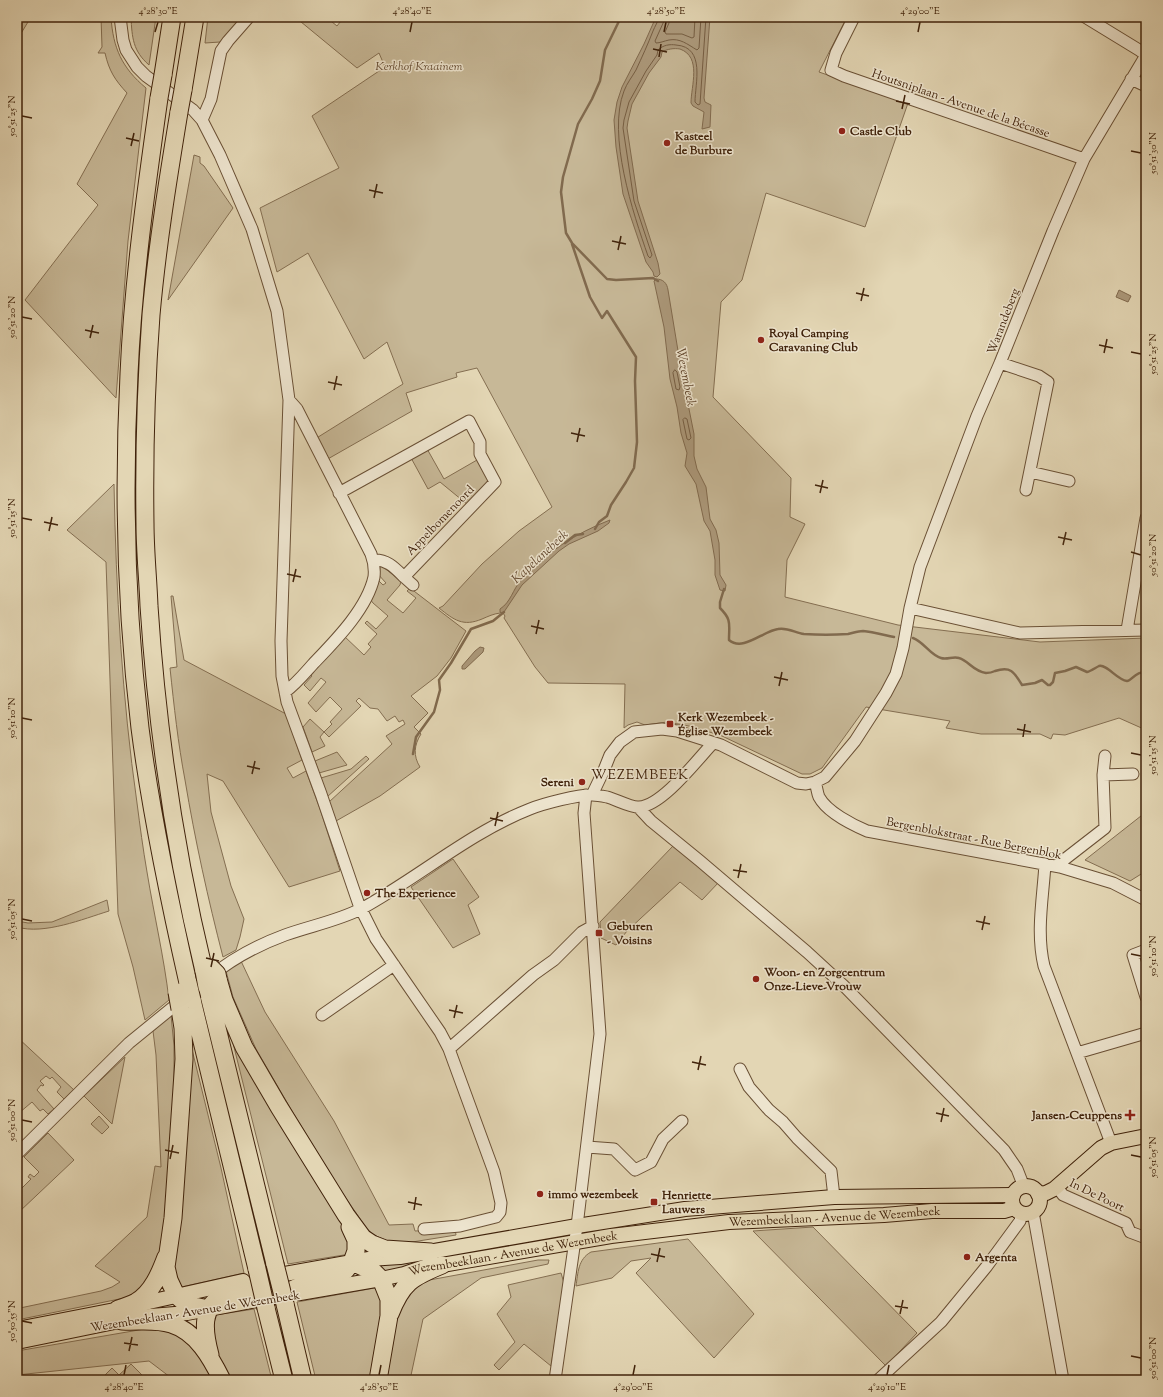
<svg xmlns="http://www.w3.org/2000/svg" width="1163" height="1397" font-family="'Sorts Mill Goudy',serif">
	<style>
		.green { fill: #c7b897; stroke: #846e51 }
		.water { fill: #ac997b; stroke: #816a4e }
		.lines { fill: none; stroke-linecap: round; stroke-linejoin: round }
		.shore { stroke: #765e43; stroke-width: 1 }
		.stream { stroke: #816a4e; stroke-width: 2.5 }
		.minor-casing { stroke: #6a5035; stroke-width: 13 }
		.major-casing { stroke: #41230b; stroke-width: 16 }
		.highway-casing { stroke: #41230b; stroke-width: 19 }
		.minor { stroke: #ede4ce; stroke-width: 11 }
		.major { stroke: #e3d6b4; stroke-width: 14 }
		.highway { stroke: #e3d6b4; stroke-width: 17 }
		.highway-bridge-casing { stroke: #41230b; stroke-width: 19; stroke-linecap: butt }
		.highway-bridge { stroke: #e3d6b4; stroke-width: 17 }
		.ticks { fill: none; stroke: #41230b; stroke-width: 1.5 }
		.poi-dot { fill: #8f2418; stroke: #ede4ce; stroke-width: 1.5 }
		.labels { text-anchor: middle; stroke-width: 3; stroke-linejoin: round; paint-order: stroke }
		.park-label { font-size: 12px; font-style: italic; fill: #62482e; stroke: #ede4ce }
		.street-label { font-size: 12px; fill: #41230b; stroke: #ede4ce }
		.poi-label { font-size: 12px; font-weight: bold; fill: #41230b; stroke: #ede4ce; text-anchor: start }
		.water-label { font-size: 13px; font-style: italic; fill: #61462d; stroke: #ede4ce }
		.quarter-label { font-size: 14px; letter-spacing: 1px; fill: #41230b; stroke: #ede4ce }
		.neatline { fill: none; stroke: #41230b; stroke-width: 1.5 }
		.ticks-label { font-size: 10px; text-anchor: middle; fill: #41230b }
	</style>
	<rect width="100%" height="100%" fill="#e3d6b4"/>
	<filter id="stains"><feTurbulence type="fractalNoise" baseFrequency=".005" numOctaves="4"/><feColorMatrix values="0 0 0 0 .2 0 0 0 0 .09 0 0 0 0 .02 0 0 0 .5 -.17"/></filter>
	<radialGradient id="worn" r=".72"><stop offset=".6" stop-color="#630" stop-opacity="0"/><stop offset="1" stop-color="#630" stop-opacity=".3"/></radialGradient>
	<path class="green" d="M17 17H31L17 40Z
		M101 17H111C113 48 122 68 146 88L128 241 116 398 25 300 98 205 77 184 127 93C115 80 109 71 105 53H98L102 47Z
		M131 17H156L149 65C133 51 132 38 131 17Z
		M208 17H242L220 42 205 43Z
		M295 17H326L337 26 344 17H847L819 72 908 103 865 227 766 193 742 280 721 302 713 397 791 478 790 517 805 524 787 560 785 597 898 625 1040 642 1146 638V730L1119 718 1065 735 1053 734 1051 739 1040 734H981L946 728 950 721 866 707 822 768 810 774H802L722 736 694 727 667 722 645 725 637 722 628 725 624 728 625 684 548 683 535 667 504 618 505 616 503 613 506 606 500 613C493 614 489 616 482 619 463 627 454 620 439 608L443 606 482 564 519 531 552 507 477 368 456 373 457 377 406 393 412 411 326 460 315 439 403 384 387 342 364 359 308 253 277 272 260 208 339 168 312 116 385 67 379 53 357 68Z
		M194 155 200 157V163L204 166 233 208 168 300Z
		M426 447 444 479 477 460 488 480V483L468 505 440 482 428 489 410 456Z
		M114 484C116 591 122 698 137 803 140 826 143 849 147 872 154 915 164 957 169 1000L145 1020 133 967 118 914 106 562 67 530Z
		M380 566 383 567 401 581 400 585 387 600 403 613 416 598 407 591 410 588 466 631 451 658 437 676 411 696 428 713 414 727 421 734C414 745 413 756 420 767L380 796 336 821 329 802 392 744 386 736 405 724 403 720 399 722 395 716 387 721 378 709 370 708 359 698 356 701 361 706 329 737 324 732 320 737 325 746 312 752 303 727 310 719 324 732 332 724 330 722 342 709 330 697 316 712 308 703 326 682 321 678 310 691 304 685 312 676 309 673 344 636 364 655 371 647 368 644 377 634 365 623 367 621 376 629 388 616 373 603 370 599 376 578 383 585 386 583 377 573Z
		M171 596H173L184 660 286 714 302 760 287 768 293 778 306 771 320 809 340 871 289 887 223 781 207 774 211 812 231 886 244 919 240 937 236 950 223 957C208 899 195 840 185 780 178 743 174 706 170 668L177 667Z
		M337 752 347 765 319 773 315 761Z
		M366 756 369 759 327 797 321 778 351 769Z
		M1146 812V871L1130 881 1085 860Z
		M673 846 719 882 702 900 680 882 627 931 616 945 601 938 600 922Z
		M453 859 479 897 468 905 480 934 453 948 411 887Z
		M107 900 109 911C83 919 44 935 17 927V921L28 923 52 922Z
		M241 961 265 1012 334 1121 389 1225 413 1224 415 1231 455 1229 456 1235 406 1243 390 1242 374 1235 367 1229 339 1188 292 1111 256 1049 233 997 226 971Z
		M171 1015 174 1046V1096L165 1222 162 1245 154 1273 134 1296 17 1320V1295L20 1308 101 1291 112 1287 120 1282 95 1266 147 1217 155 1166 161 1167 156 1055 153 1031Z
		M186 1025 221 1168 244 1273 177 1288 173 1271Z
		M229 1027 348 1231 350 1254 288 1264Z
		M17 1037 74 1090 64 1099 57 1092 61 1087 52 1077 50 1079 46 1076 40 1081 44 1085 43 1086 41 1085 37 1090 54 1109 48 1114 43 1109 40 1111 32 1102 19 1113 17 1111Z
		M125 1057 112 1124 84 1096Z
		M99 1116 109 1127 102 1134 91 1124Z
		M48 1133 74 1160 19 1212 17 1209V1193L31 1179 28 1177 30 1174 34 1177 39 1172 24 1157Z
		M813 1227 917 1333 886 1366 753 1231Z
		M548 1234 545 1242 380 1272 372 1266Z
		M688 1239 754 1314 714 1358 636 1273 651 1258 631 1261 612 1278 576 1286C578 1273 578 1259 591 1252Z
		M538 1260H549L548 1264 481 1278 423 1319 410 1380H386L397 1317 409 1289 424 1281Z
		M561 1273 564 1283 551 1366 524 1344 499 1370 494 1365 515 1342 497 1314 511 1297 508 1285Z
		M380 1287 383 1294 373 1380H316L297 1302Z
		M254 1309 272 1380H230L213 1346 209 1316Z
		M156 1327 190 1340 213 1380H172L170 1377 149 1361 17 1375V1351Z
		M131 1364 147 1380H100L112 1368 119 1375Z"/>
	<path class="water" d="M656 17H710L704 98 705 102 711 105 710 127 702 129 704 112 693 106 691 103C691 86 702 57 680 49 674 48 667 49 662 52L661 57 649 73 632 104 628 121 627 128 638 201 658 263 660 274 657 277 654 276 653 272 646 262 623 194 616 147 614 120 617 102 622 87 644 44Z
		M656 279C663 279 667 283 668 290L681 369 694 434V456L697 469 706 487 710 519 716 530 719 543 720 575 726 585 725 591 720 590 715 575V560L710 531 704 521 696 484 685 466 687 453 681 433 677 407 670 379 664 327 654 281Z
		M1119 290 1131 296 1128 302 1116 297Z
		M610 520 609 523 598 531 569 544 559 551 522 585 504 612 502 613 500 612V609C511 602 513 589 521 580 545 553 576 533 610 520Z
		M480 647 484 648 483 652 465 669H462V666L475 651Z"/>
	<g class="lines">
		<path class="shore" d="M659 17C658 22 655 26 653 31 648 44 642 57 636 70 632 77 627 83 624 91 607 135 633 213 648 256L650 258 652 255 634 201 623 128 624 120 629 102 646 71 657 55 658 50C663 45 670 44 676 45 706 47 695 84 695 102L698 105 700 104 706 17
			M664 17V21L655 41 656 43C660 43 664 41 669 40 680 38 687 44 697 50L699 48 701 17
			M670 17 669 23 665 32 666 34H682L692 38 694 37 695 17
			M675 370 677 372 680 387 679 390 676 389 673 373Z
			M685 418 687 419 691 438 689 440 687 439 683 420Z"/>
		<path class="stream" d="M621 17 605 50 600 81 592 99 578 124 563 177 561 192 566 233 572 243 607 279 616 280 653 278 658 281
			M572 244 590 297 602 318 607 311 636 357 635 381 637 442 634 468 626 482 611 505 607 516 599 522 595 529
			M565 543 575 535 583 534
			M724 589 720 602V608C732 620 729 624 729 640 743 652 763 631 778 629 788 627 795 633 804 634 819 635 833 635 848 634 853 633 858 631 863 631 873 632 884 635 894 637
			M913 638C924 642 930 655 941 658 947 660 953 656 959 658 969 661 973 671 986 673 989 673 993 672 995 671 1011 666 1014 672 1022 685L1035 683 1042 680 1048 685H1050L1053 682 1055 673 1065 671 1076 667 1087 672C1091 671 1095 668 1099 666 1107 664 1117 680 1127 681 1132 681 1135 671 1146 672
			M413 754 416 737 434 712 440 690 439 680 451 663 471 629 493 621 504 612"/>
		<defs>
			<path id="minor" d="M120 17 123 40 126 50 137 67 146 76 193 110 202 120 220 155 252 229 277 311 289 400 281 641 282 676 287 702 321 794 359 905 376 939 440 1032 449 1049 494 1172 501 1203 500 1212 496 1217 460 1226 424 1229
				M854 17 836 53 831 70 844 76 1084 159
				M1085 17 1139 50 1146 55
				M1131 79 1146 86
				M202 120 211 99 221 51 228 41 249 17
				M1000 363 1039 376 1048 382 1026 490
				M1030 472 1069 481
				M339 493 469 421 480 442V454L495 482 404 577C395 568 387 559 373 560
				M404 577 413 585
				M910 608 1020 633 1146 630
				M1127 630 1146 518
				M285 692C296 684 304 674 313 664 335 641 367 609 374 577 375 568 374 562 371 554L297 409 289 400
				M1103 775 1133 774
				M815 782C817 787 817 793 819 797 827 812 853 825 867 831L1060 867 1113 883 1146 900
				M592 795 604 770 610 755 620 742 634 732 662 729 677 731 721 745 797 783 806 784 815 782 825 777 855 741 886 693 896 674 903 648 910 608 920 567 977 416 1000 363 1053 231 1084 159 1146 55
				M638 807 651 821 700 861 807 952 844 986 1004 1150 1017 1169 1024 1187
				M1045 864C1043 898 1036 932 1044 966L1111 1143
				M1056 866 1105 828 1103 775 1105 756
				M1146 950 1133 955 1146 997
				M210 977C233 958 258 945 285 935 310 926 337 921 361 909 418 878 469 833 530 809 542 804 580 794 592 795 597 795 602 796 607 797 615 799 632 808 639 807 662 806 697 760 713 743
				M322 1015 394 965
				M449 1049 533 975 554 960 582 932 593 926
				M1077 1053 1146 1033
				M740 1069 749 1087 769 1110 783 1122 797 1138 831 1171 834 1197
				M587 1147 614 1149 635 1170 651 1162 663 1139 682 1121
				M17 1154 129 1043 183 999
				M1057 1187 1063 1195 1126 1223 1130 1232 1146 1238
				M1033 1212 1063 1380
				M555 1380 577 1226 600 1034 584 813 586 795
				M878 1380 941 1322 987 1266 1020 1221 1022 1213"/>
			<g id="major">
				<circle cx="1026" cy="1200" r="14"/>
				<path d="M1038 1194 1046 1193 1054 1189 1101 1148 1111 1143 1146 1136"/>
				<path d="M268 1277 369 1259 400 1257 577 1226 685 1209 834 1197 1013 1195"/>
				<path id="s1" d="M300 1293 381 1279 404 1274 424 1267 442 1265 611 1236 729 1222 884 1215 932 1211H1004L1014 1208"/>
				<path d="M17 1329 135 1306 149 1302 243 1281"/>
				<path d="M17 1342 139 1317 187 1313 273 1297"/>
			</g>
			<path id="highway" d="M163 75 172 17
				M183 90 195 17
				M159 98C146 190 133 282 129 374 123 492 126 611 140 728 151 814 169 899 188 983
				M179 112C168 179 157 247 151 315 146 384 144 454 145 523 145 551 148 579 149 606 157 729 175 851 204 971
				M218 979 224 1000 244 1047 279 1107 346 1215 363 1238 372 1244 385 1249 431 1252
				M207 987 275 1264
				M192 1000 257 1269
				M180 1009 183 1028 184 1059 173 1218 166 1267 169 1280 176 1295 184 1302 194 1306 209 1309
				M352 1262 374 1272 381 1279 389 1299V1316L378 1380
				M278 1296 300 1286 336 1277 346 1270 352 1262 356 1251V1240L350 1227
				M285 1304 303 1380
				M266 1308 284 1380
				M118 1309C124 1307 130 1305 136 1302 152 1293 160 1273 166 1257
				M390 1314C402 1283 412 1277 442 1265
				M122 1321C138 1322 156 1319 171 1324 197 1332 211 1358 222 1380
				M210 1355C204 1332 199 1306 227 1293 230 1291 235 1291 239 1290 252 1287 262 1284 273 1276"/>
		</defs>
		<use href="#minor" class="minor-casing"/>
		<use href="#major" class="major-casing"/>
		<use href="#highway" class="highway-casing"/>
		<use href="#minor" class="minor"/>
		<use href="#major" class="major"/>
		<use href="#highway" class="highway"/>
		<defs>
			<path id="highway-bridge" d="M159 98 163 75
				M179 112 183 90
				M210 967 217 974 218 979
				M204 971 207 987
				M188 983 192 1000
				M177 992 180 1009
				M275 1264 285 1304
				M257 1269 266 1308"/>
		</defs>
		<use href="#highway-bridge" class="highway-bridge-casing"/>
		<use href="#highway-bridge" class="highway-bridge"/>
	</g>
	<path class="ticks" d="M155 32 158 22M410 32 412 22M664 32 666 22M918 32 920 22M653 49 667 52M659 57 661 44M896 101 910 104M902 109 905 95M22 116 32 118M126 138 139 141M131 146 134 133M1131 151 1141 153M369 190 383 193M374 198 377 184M612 241 626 244M618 250 621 236M856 293 869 296M861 301 864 288M22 317 32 319M85 330 99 333M90 338 93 325M1099 345 1113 348M1131 352 1141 354M1104 353 1107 339M328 382 342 385M334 390 337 376M571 433 585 436M577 442 580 428M815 485 828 488M820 493 823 480M22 518 32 520M44 522 58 525M49 531 52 517M1058 537 1072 540M1063 545 1066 532M1131 552 1141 555M287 574 301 577M293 582 296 569M531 626 544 629M536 634 539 620M774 677 788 680M779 686 782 672M22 718 32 720M1017 729 1031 732M1023 737 1025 724M1131 753 1141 755M247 766 260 769M252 774 255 761M490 818 503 821M495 826 498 812M733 870 747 872M738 878 741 864M22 919 32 921M976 921 990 924M982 930 985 916M1131 954 1141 956M206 958 219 961M211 967 214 953M449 1010 463 1013M454 1018 457 1005M692 1062 706 1065M698 1070 701 1056M936 1113 949 1116M22 1120 32 1122M941 1122 944 1108M165 1150 179 1153M1131 1155 1141 1157M170 1159 173 1145M408 1202 422 1205M414 1210 416 1197M651 1254 665 1257M657 1262 660 1248M895 1306 908 1308M900 1314 903 1300M22 1321 32 1323M124 1343 138 1345M129 1351 132 1337M1131 1356 1141 1358M124 1375 126 1365M379 1375 381 1365M633 1375 635 1365M887 1375 889 1365"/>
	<g class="poi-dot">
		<circle cx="842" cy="131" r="4"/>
		<circle cx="667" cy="143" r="4"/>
		<circle cx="761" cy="340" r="4"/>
		<rect x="666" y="720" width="8" height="8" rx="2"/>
		<circle cx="582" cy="782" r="4"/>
		<circle cx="367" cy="893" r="4"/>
		<rect x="595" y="929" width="8" height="8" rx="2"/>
		<circle cx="756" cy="979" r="4"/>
		<path d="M1128 1109h4v4h4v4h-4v4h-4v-4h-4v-4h4z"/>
		<circle cx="540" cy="1194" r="4"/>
		<rect x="650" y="1198" width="8" height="8" rx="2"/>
		<circle cx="967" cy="1257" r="4"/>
	</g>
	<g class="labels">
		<g class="park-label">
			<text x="419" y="70">Kerkhof Kraainem</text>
		</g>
		<g class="street-label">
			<text transform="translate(961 103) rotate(19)" y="4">Houtsniplaan - Avenue de la Bécasse</text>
			<text transform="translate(1003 321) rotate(-69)" y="4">Warandeberg</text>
			<text transform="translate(440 520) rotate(-46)" y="4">Appelbomenoord</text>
			<text transform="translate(974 838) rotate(11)" y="4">Bergenblokstraat - Rue Bergenblok</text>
			<text transform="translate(1097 1195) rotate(26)" y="4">In De Poort</text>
			<text dy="4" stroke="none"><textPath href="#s1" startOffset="541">Wezembeeklaan - Avenue de Wezembeek</textPath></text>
			<text dy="4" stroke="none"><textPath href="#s1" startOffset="217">Wezembeeklaan - Avenue de Wezembeek</textPath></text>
			<text transform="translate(195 1311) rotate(-9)" y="4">Wezembeeklaan - Avenue de Wezembeek</text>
		</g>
		<g class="poi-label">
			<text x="850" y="135">Castle Club</text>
			<text x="675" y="140">Kasteel<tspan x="675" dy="14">de Burbure</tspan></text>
			<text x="769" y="337">Royal Camping<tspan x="769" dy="14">Caravaning Club</tspan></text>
			<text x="678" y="721">Kerk Wezembeek -<tspan x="678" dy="14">Église Wezembeek</tspan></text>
			<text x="574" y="786" text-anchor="end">Sereni</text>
			<text x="375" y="897">The Experience</text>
			<text x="607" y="930">Geburen<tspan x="607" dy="14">- Voisins</tspan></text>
			<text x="764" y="976">Woon- en Zorgcentrum<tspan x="764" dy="14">Onze-Lieve-Vrouw</tspan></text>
			<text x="1122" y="1119" text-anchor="end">Jansen-Ceuppens</text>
			<text x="548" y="1198">immo wezembeek</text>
			<text x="662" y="1199">Henriette<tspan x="662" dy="14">Lauwers</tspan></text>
			<text x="975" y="1261">Argenta</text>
		</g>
		<g class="water-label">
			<text transform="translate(687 377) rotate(79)" y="5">Wezembeek</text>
			<text transform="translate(539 556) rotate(-43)" y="5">Kapelanebeek</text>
		</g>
		<g class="quarter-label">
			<text x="640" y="779">WEZEMBEEK</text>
		</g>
	</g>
	<rect width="1163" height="1397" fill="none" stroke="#e3d6b4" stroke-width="44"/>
	<rect x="22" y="22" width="1119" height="1353" class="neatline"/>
	<g class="ticks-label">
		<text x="158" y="14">4°28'30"E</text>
		<text x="412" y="14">4°28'40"E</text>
		<text x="666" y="14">4°28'50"E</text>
		<text x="920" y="14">4°29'00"E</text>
		<text transform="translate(11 116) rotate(-90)" y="4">50°51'25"N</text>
		<text transform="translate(1152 153) rotate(-90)" y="4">50°51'30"N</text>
		<text transform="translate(11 317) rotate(-90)" y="4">50°51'20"N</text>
		<text transform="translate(1152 354) rotate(-90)" y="4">50°51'25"N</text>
		<text transform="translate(11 518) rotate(-90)" y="4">50°51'15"N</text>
		<text transform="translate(1152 555) rotate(-90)" y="4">50°51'20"N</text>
		<text transform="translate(11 718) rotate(-90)" y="4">50°51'10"N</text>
		<text transform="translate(1152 755) rotate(-90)" y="4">50°51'15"N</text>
		<text transform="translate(11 919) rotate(-90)" y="4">50°51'05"N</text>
		<text transform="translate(1152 956) rotate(-90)" y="4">50°51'10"N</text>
		<text transform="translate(11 1120) rotate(-90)" y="4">50°51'00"N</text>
		<text transform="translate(1152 1157) rotate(-90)" y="4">50°51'05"N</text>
		<text transform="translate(11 1321) rotate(-90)" y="4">50°50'55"N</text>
		<text transform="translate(1152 1358) rotate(-90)" y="4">50°51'00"N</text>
		<text x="124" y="1390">4°28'40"E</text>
		<text x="379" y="1390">4°28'50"E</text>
		<text x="633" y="1390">4°29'00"E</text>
		<text x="887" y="1390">4°29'10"E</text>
	</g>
	<rect width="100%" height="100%" filter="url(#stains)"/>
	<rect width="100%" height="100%" fill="url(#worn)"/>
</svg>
